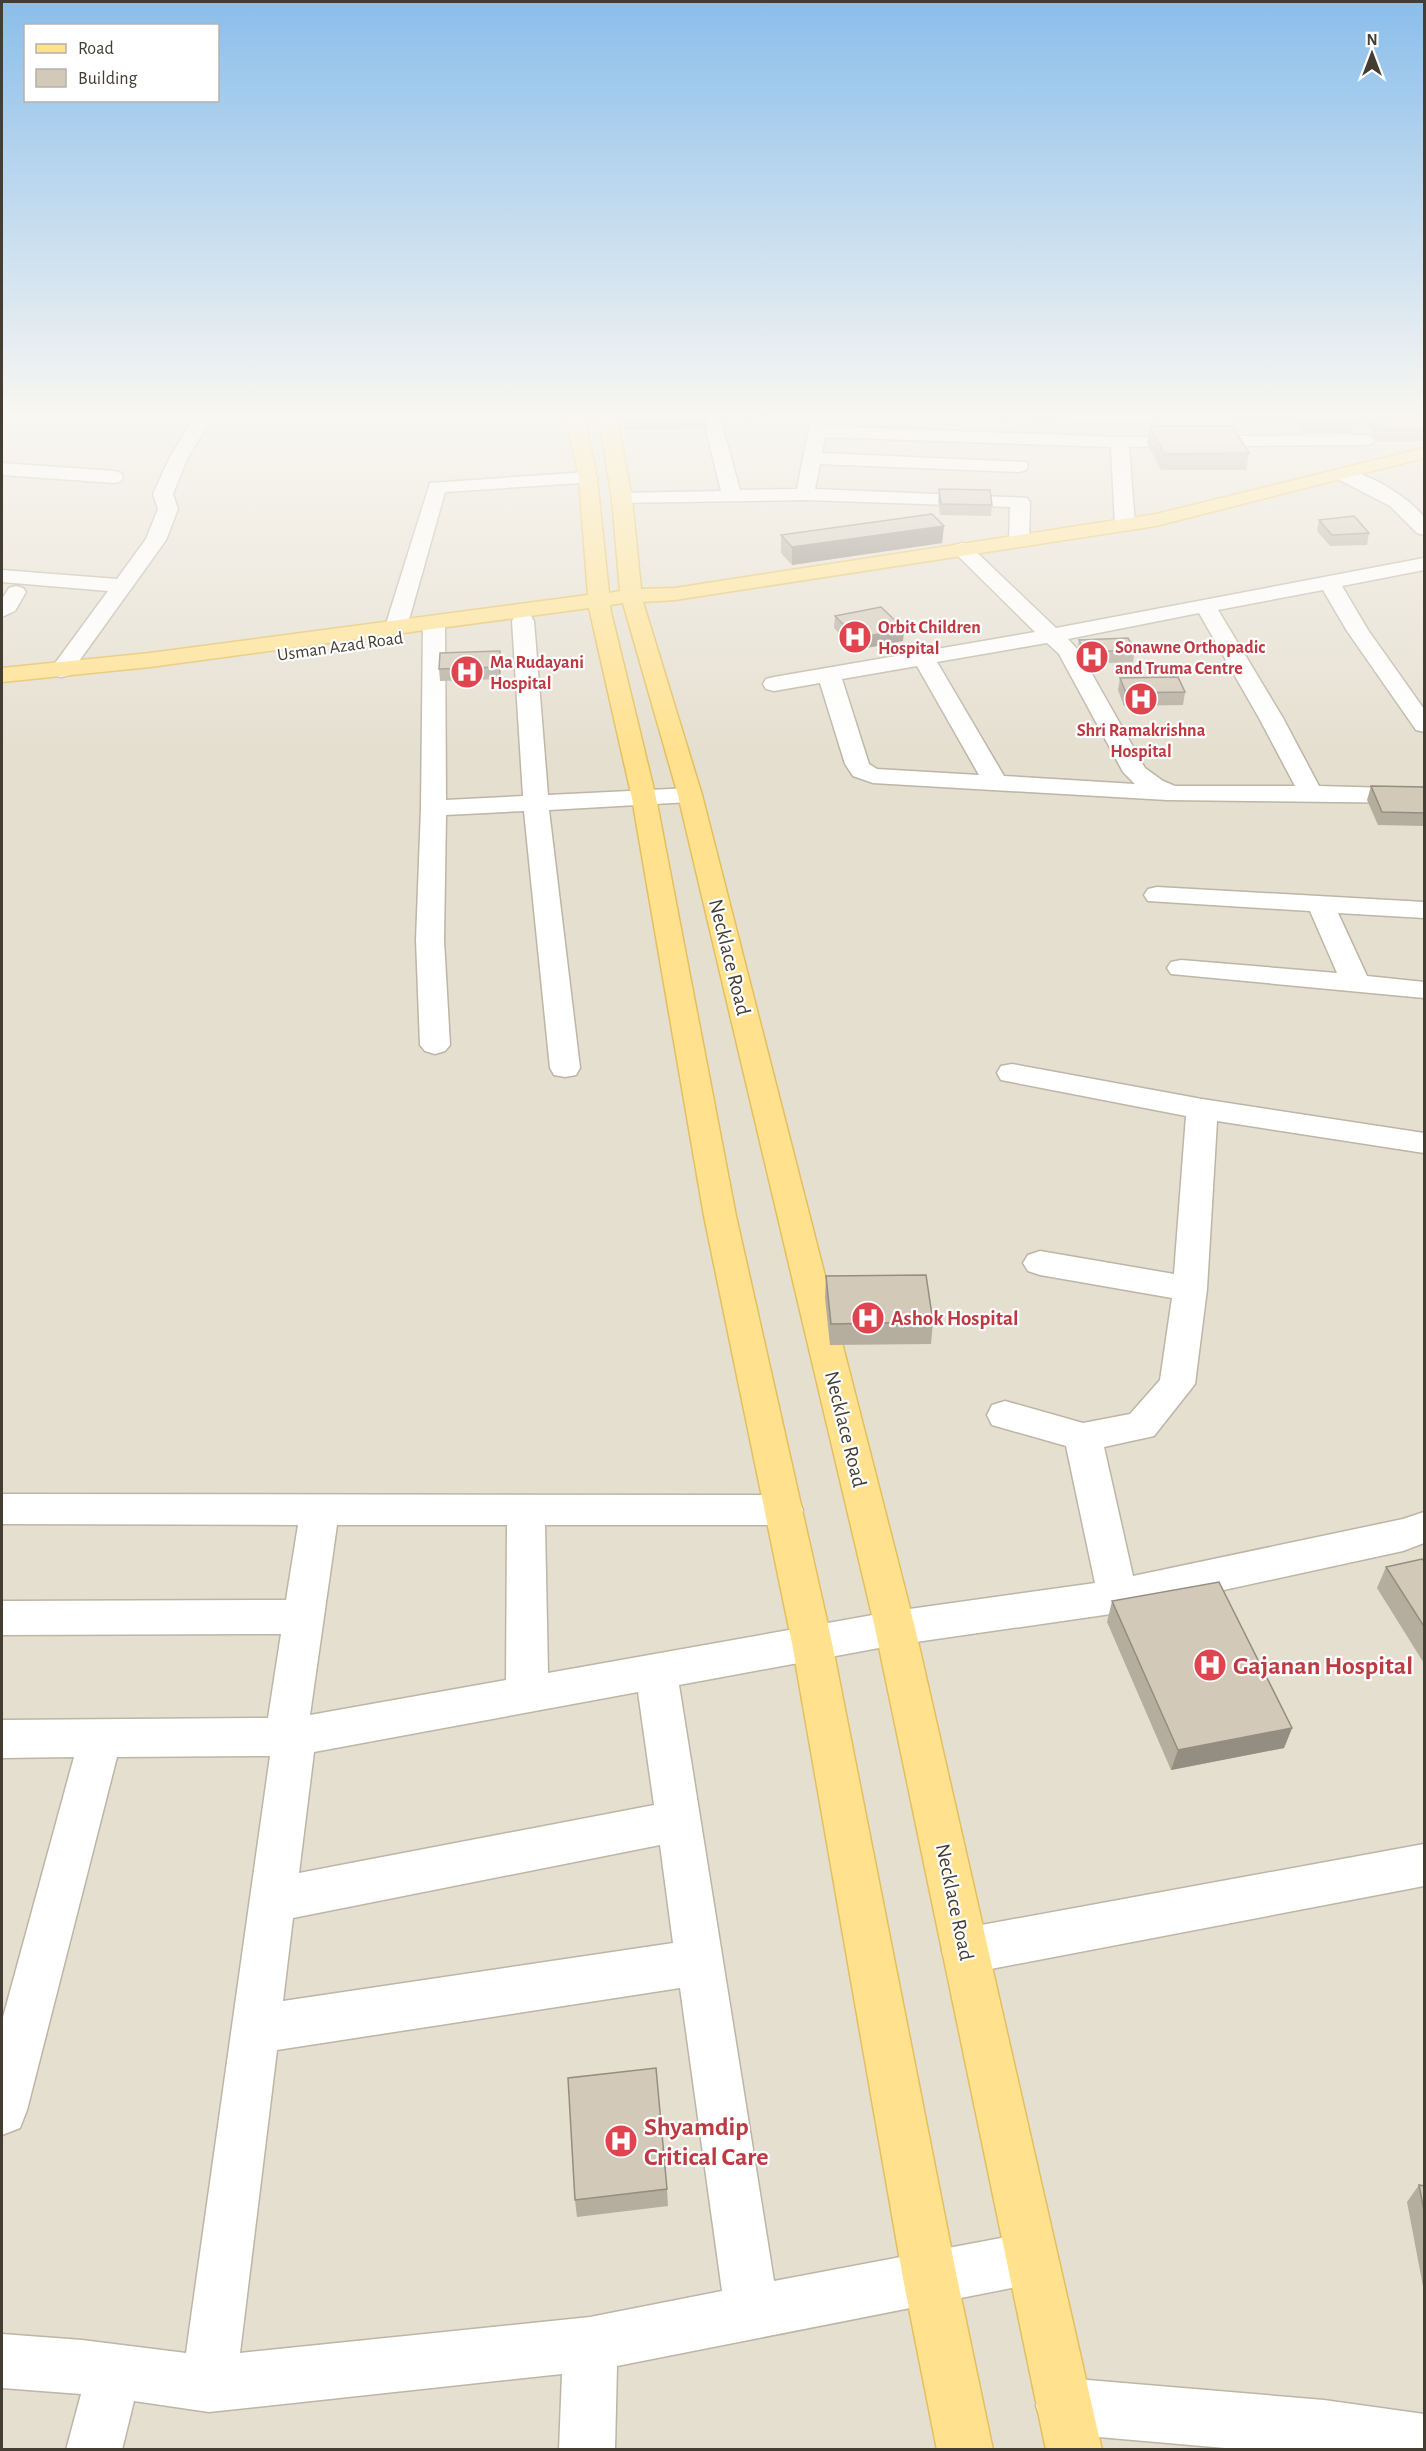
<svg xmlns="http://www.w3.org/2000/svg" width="1426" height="2451" font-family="'Alegreya Sans',sans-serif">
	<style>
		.residential { fill: #e5dfd0 }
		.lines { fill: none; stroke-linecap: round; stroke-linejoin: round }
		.minor-casing { stroke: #bdb5a5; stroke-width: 3 }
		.major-casing { stroke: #e4bf5e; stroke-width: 3 }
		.minor { fill: #fff; fill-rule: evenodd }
		.major { fill: #ffe18e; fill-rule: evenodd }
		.wall { fill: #b5ad9e }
		.shaded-wall { fill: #948d81 }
		.building { fill: #d3c9b8; stroke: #948d81; stroke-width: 1.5 }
		.labels { text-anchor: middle; stroke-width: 4.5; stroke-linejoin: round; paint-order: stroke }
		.far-health-label { font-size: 18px; font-weight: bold; fill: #be3a42; stroke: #fff; text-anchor: start }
		.far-street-label { font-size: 18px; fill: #433d33; stroke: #fff }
		.street-label { font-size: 21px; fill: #433d33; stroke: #fff }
		.health-label { font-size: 21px; font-weight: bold; fill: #be3a42; stroke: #fff; text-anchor: start }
		.near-health-label { font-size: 26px; font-weight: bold; fill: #be3a42; stroke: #fff; text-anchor: start }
	</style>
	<rect width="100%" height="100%" fill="#f1ede2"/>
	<path class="residential" d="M2 412H1424V2449H2Z"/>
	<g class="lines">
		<defs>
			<path id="minor" d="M197 412H215L187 459 173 494 178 509 166 540 69 675 61 677 53 675 50 670 108 591 2 582V570L117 579 146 539 158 509 153 494 169 459Z
				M600 412H763L760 416 720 418 740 490 797 489 812 412H830L827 426 1120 437 1365 435 1371 436 1374 440 1371 444 1365 445 1129 447 1135 525 1132 529H1118L1115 525 1111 447 825 437 822 453 1026 462 1028 466 1026 470 1019 472 820 464 815 489 1027 498 1030 502 1029 542 1026 546H1012L1009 542 1010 507 805 500 615 503 612 499 615 495 622 493 721 491 703 418 607 419 601 418 598 414Z
				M996 412H1146L1152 413 1155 417 1152 421 1146 422 1005 417 999 416Z
				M2 463 114 471 121 473 123 477 121 481 114 483 2 475Z
				M1343 468C1372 476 1405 494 1424 517V535L1417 533 1390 506 1336 478 1334 474 1336 470Z
				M588 472 595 474 597 478 595 482 445 492 407 627 404 632 396 633 388 632 385 627 430 483Z
				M962 543 969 545 1056 628 1424 558V570L1342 586 1368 630 1424 709V732L1416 730 1347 631 1323 590 1218 610 1283 718 1319 786 1424 789V803L1167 800 873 783 853 776 845 764 820 683 774 691 766 689 763 684 766 679 774 677 1035 632 955 553 952 549 955 545ZM1199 613 1259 718 1295 786H1175L1163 781 1145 768 1079 651 1068 639ZM1047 643 1059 654 1123 772 1135 784 1004 776 937 662ZM917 666 979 775 877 769 869 764 842 679Z
				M16 586 23 588 26 592 15 611 2 617V599L9 588Z
				M523 615 531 616 534 621 548 795 690 788 699 790 702 795 699 800 690 802 549 810 580 1068 576 1075 565 1077 554 1075 550 1068 524 811 446 815 444 940 450 1045 445 1051 435 1054 425 1051 420 1045 416 940 421 808 423 622 426 617 434 616 442 617 445 622 446 800 523 796 512 621 515 616Z
				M1157 887 1424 902V918L1338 913 1367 976 1424 982V998L1171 974 1167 968 1171 962 1181 960 1337 973 1310 911 1148 901 1144 895 1148 889Z
				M1012 1064 1202 1099 1424 1133V1153L1217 1121 1207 1289 1195 1384 1154 1436 1104 1447 1133 1576 1403 1519 1424 1512V1543L1403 1551 1118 1613 895 1645 679 1685 774 2281 1032 2232 1051 2239 1058 2258 1051 2277 1032 2284 617 2366 615 2450H559L562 2374 209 2412 134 2401 122 2450H66L81 2394 2 2388V2334L82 2340 186 2353 270 1756 117 1757 27 2110 20 2128 2 2135V2021L74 1757 2 1758V1720L268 1718 281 1634 2 1635V1601L286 1600 298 1525 2 1524V1494L784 1495 798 1499 803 1510 798 1521 784 1525H545L548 1673 895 1611 1095 1583 1066 1446 992 1425 987 1415 992 1405 1005 1401 1083 1423 1130 1414 1160 1380 1172 1298 1040 1275 1028 1271 1023 1263 1028 1255 1040 1251 1174 1274 1186 1116 1001 1080 997 1073 1001 1066ZM337 1525H507L506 1680 310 1715ZM638 1692 654 1805 299 1873 314 1752ZM660 1845 673 1943 283 2001 293 1918ZM680 1988 722 2291 590 2317 240 2353 277 2050Z
				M1424 1844V1886L965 1974 948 1967 942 1951 948 1935 965 1928Z
				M1064 2378 1324 2400 1424 2414V2450H1248L1064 2434 1044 2426 1036 2406 1044 2386Z"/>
			<path id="major" d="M565 412H583L597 478 609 593 620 591 612 499 598 412H616L632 499 641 589 675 588 1156 514 1424 448V458L1156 526 675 600 643 602 702 795 915 1628 1102 2450H1046L875 1628 678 795 623 603 610 605 611 612 656 798 736 1216 832 1643 957 2278 993 2450H937L903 2278 792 1643 704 1216 632 798 589 608 150 667 2 682V668L150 653 588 595 579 478Z"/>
		</defs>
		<use href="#minor" class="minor-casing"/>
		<use href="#major" class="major-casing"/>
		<use href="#minor" class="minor"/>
		<use href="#major" class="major"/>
	</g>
	<path class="wall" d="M623 412 707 417V428L625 430Z
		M1232 412H1346L1354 422 1352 433H1305L1297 422V420L1238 421Z
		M1366 412H1419L1425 419V441H1377L1364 421Z
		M1150 426 1249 453 1246 470H1161L1147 443Z
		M939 489 992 505 991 516 940 515 938 501Z
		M1319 520 1369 533 1367 545 1330 546 1317 531Z
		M944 526 942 543 792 565 781 553V535Z
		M835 616 904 629 903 641 856 650 834 628Z
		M1079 640 1135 650 1133 662 1083 664 1077 652Z
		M500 651 501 663 500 679 440 681 439 669Z
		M1120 678 1185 692 1183 705 1124 706 1118 690Z
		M1371 786 1425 787V826L1378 825 1367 800Z
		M826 1276 933 1322 931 1344 830 1345 825 1298Z
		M1425 1562V1665L1377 1588 1386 1567Z
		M1112 1601 1292 1728 1284 1748 1171 1770 1107 1622Z
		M1419 2185 1425 2186V2297L1407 2202Z
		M667 2189 668 2206 577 2217 575 2200Z"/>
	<path class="shaded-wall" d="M944 526 942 543 792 565V547Z
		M904 629 903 641 856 650 857 638Z
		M500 651 501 663 500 679 499 667Z
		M1292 1728 1284 1748 1171 1770 1178 1750Z"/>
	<path class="building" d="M623 412H706L707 417 624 420Z
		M1299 412H1346L1354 422H1307Z
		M1367 412H1419L1425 419V430H1380Z
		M1150 426H1232L1249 453 1164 454Z
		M939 489 990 490 992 505 941 504Z
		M932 514 944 526 792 547 781 535Z
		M1354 516 1369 533 1332 535 1319 520Z
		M881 607 904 629 857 638 835 616Z
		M1128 638 1135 650 1085 652 1079 640Z
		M500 651 499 667 439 669 440 653Z
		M1178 677 1185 692 1126 693 1120 678Z
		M1371 786 1425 787V813L1382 812Z
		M926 1275 933 1322 831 1324 826 1276Z
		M1422 1559 1425 1562V1628L1386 1567Z
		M1219 1582 1292 1728 1178 1750 1112 1601Z
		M656 2068 667 2189 575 2200 568 2078Z
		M1419 2185 1425 2186V2216Z"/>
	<linearGradient id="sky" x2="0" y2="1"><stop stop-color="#8abeeb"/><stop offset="0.55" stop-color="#f9f7f2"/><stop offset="1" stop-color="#f9f7f2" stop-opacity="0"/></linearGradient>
	<rect width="1426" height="755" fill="url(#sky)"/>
	<defs>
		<symbol id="hospital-disc" viewBox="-11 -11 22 22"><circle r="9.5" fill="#e0444e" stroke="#fff"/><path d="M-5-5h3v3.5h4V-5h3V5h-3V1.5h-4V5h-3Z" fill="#fff"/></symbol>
	</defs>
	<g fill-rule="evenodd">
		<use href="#hospital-disc" x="836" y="618" width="38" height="38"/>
		<use href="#hospital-disc" x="1073" y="638" width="38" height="38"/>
		<use href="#hospital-disc" x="448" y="653" width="38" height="38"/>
		<use href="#hospital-disc" x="1122" y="680" width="38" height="38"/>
		<use href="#hospital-disc" x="849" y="1299" width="38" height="38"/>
		<use href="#hospital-disc" x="1191" y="1646" width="38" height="38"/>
		<use href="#hospital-disc" x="602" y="2122" width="38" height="38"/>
	</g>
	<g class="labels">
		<g class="far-health-label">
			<text x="878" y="633">Orbit Children<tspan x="878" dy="21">Hospital</tspan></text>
			<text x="1115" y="653">Sonawne Orthopadic<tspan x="1115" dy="21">and Truma Centre</tspan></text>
			<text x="490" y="668">Ma Rudayani<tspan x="490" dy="21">Hospital</tspan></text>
			<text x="1141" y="736" text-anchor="middle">Shri Ramakrishna<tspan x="1141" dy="21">Hospital</tspan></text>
		</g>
		<g class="far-street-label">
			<text transform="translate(340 646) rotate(-8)" y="6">Usman Azad Road</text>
		</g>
		<g class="street-label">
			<text transform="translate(730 957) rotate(76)" y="7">Necklace Road</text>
			<text transform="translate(846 1429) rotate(76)" y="7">Necklace Road</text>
			<text transform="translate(955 1902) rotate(78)" y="7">Necklace Road</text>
		</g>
		<g class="health-label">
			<text x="891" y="1325">Ashok Hospital</text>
		</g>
		<g class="near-health-label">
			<text x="1233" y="1674">Gajanan Hospital</text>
			<text x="644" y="2135">Shyamdip<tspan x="644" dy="30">Critical Care</tspan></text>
		</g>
	</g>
	<rect width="1426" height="2451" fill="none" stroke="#433d33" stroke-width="6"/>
	<rect x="24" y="24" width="195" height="78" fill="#ffffff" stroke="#b4b1ad" stroke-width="1.5"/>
	<rect x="36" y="44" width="30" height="9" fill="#ffe18e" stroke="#b4b1ad" stroke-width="1.5"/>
	<text x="78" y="54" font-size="18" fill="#433d33">Road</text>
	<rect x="36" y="69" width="30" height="18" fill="#d3c9b8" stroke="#b4b1ad" stroke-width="1.5"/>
	<text x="78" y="84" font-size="18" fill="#433d33">Building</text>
	<g transform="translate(1372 54)" stroke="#ffffff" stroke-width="4.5" paint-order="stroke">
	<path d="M0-4.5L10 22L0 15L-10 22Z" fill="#433d33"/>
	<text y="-9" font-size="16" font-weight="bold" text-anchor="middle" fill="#433d33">N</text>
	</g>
</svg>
